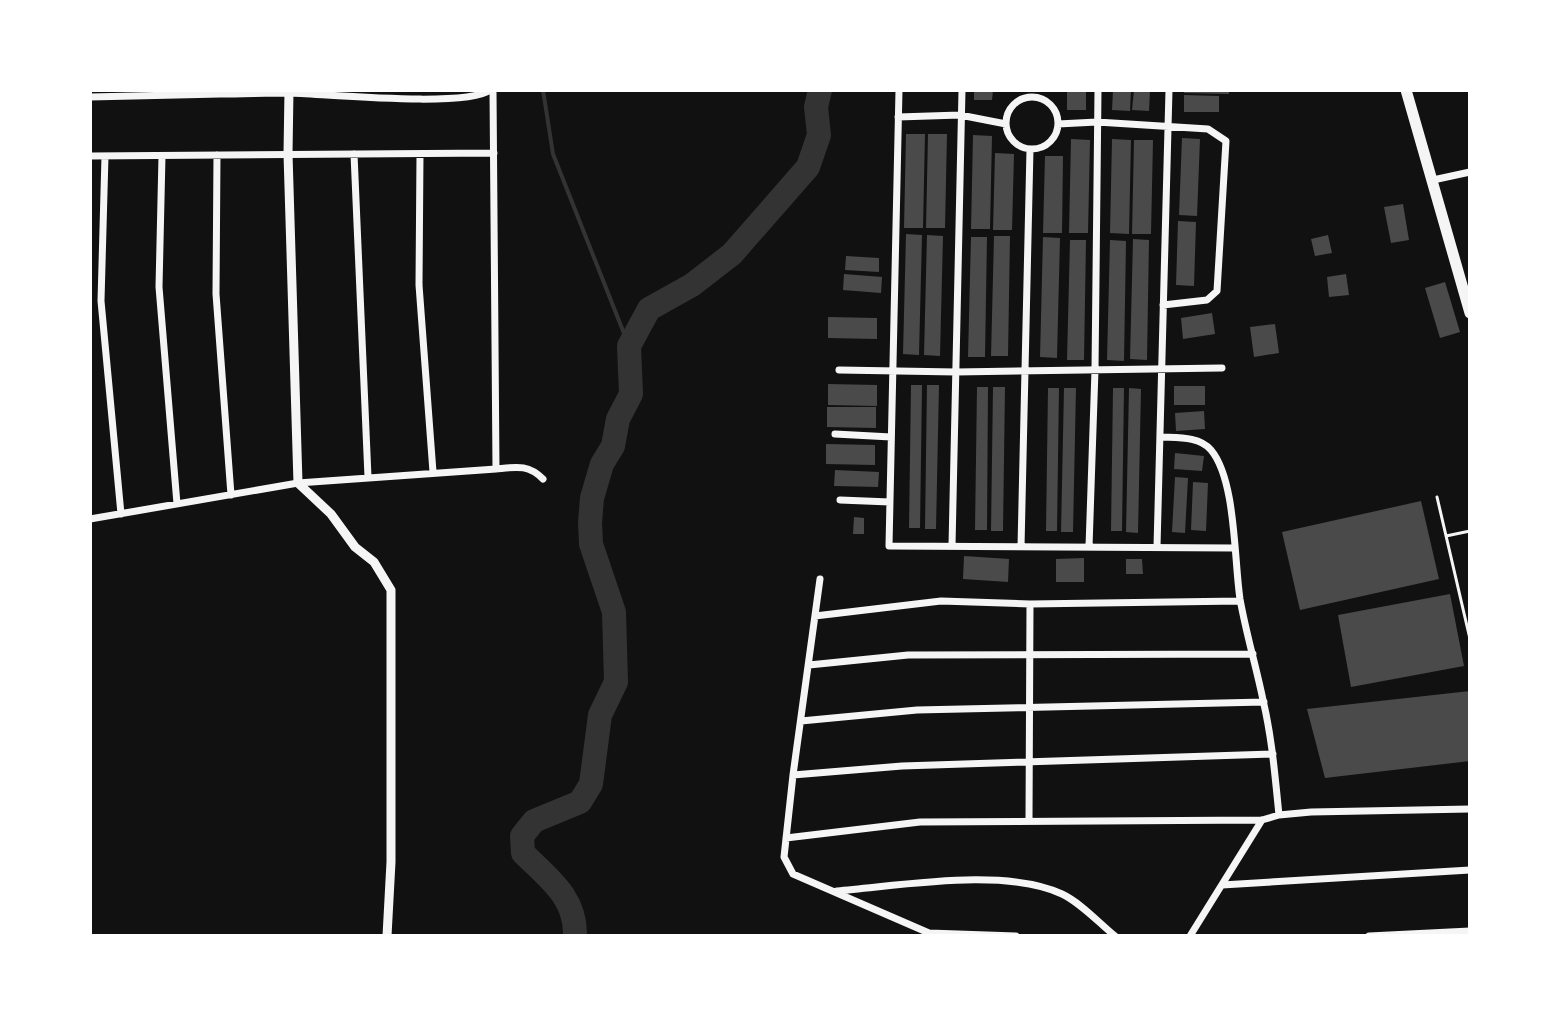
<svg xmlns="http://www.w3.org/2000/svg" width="1560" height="1026" font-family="'Golos Text',sans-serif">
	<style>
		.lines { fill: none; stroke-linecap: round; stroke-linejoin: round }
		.stream { stroke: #333; stroke-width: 4 }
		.river { stroke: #333; stroke-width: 24 }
		.building { fill: #4a4a4a }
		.service { stroke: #f5f5f5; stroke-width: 3 }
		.minor { stroke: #f5f5f5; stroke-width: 7 }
		.tertiary { stroke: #f5f5f5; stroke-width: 9 }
		.primary { stroke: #f5f5f5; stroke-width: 11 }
	</style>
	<rect width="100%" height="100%" fill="#111"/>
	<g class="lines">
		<path class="stream" d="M543 90 553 154 629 346"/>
		<path class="river" d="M575 936C576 897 549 879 523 853L522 836 534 821 580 802 591 784 600 715 616 682 614 612 591 544 590 523 592 498 602 464 613 446 618 419 631 394 629 346 649 309 692 285 732 254 808 167 819 135 816 107 820 90"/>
	</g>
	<path class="building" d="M974 90H993L992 100H974Z
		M1067 90H1086V110H1067Z
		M1113 90H1131L1130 111 1112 110Z
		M1134 90H1150L1149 111 1132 110Z
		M1184 90H1229V94L1184 93Z
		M1184 95 1219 96V112H1184Z
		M906 134H925L923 228H904Z
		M928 134H947L945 228H926Z
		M973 135 992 136 990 229H971Z
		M1182 138 1200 139 1197 216 1179 215Z
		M1071 139 1090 140 1088 233H1069Z
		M1112 139 1131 140 1129 234 1110 233Z
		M1134 140H1153L1151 234H1132Z
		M995 153 1014 154 1012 230H993Z
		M1045 156H1063L1062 233H1043Z
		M1403 204 1409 240 1391 243 1384 207Z
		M1178 221 1196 222 1194 286 1176 285Z
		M906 234 922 235 919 355 903 354Z
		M927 235 943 236 940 356 924 355Z
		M1328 235 1332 253 1315 256 1311 239Z
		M994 236H1010L1008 356H991Z
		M971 237H987L985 357H968Z
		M1043 237 1060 238 1057 358 1040 357Z
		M1133 239 1149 240 1147 360 1130 359Z
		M1070 240H1086L1084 360H1067Z
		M1110 240 1126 241 1124 361 1107 360Z
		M846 256 879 258V272L845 270Z
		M844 274 882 277 881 293 843 290Z
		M1346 274 1349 295 1329 297 1327 277Z
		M1445 282 1460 332 1440 338 1425 288Z
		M1212 313 1215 334 1183 339 1181 318Z
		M828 317 877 318V339L828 338Z
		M1275 324 1279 353 1254 357 1250 327Z
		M828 384 877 385V406L828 405Z
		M911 385H922L920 528H909Z
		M927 385H939L936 529H925Z
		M1174 386H1205V405H1174Z
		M977 387H988L987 530H975Z
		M993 387H1005L1003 531H991Z
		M1048 388H1059L1057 531H1046Z
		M1064 388H1076L1073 532H1061Z
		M1113 388H1124L1122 531H1111Z
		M1129 388 1141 389 1138 533 1126 532Z
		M827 407H876V428L827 427Z
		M1204 411 1205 429 1176 431 1175 413Z
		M826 444 875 445V465L826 464Z
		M1175 453 1204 456 1202 471 1174 469Z
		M835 470 879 472 878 487 834 486Z
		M1175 477 1188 478 1185 533 1172 532Z
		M1193 482 1208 483 1206 531 1191 530Z
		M1421 501 1439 579 1300 610 1282 532Z
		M854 517 864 518V534H853Z
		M964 556 1009 559 1008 582 963 579Z
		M1084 558V582H1056V559Z
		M1126 559H1142L1143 574H1126Z
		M1450 594 1464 666 1351 687 1338 615Z
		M1470 691V761L1325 778 1307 709Z"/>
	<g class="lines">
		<path class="service" d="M1437 497 1470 639
			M1446 536 1470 531"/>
		<path class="minor" d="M220 90V94C243 94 266 93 289 93 325 94 467 108 490 90
			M899 90 889 546 1233 548
			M90 97 220 94
			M1006 123a26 26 0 1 1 52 0a26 26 0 1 1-52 0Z
			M898 117 960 115 1006 124
			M1058 124 1097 122 1208 129 1226 141 1217 291 1207 300 1163 305
			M354 154 368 477
			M420 154 419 285 433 472
			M217 155 216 294 231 495
			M90 156 494 153
			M105 156 101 301 121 514
			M162 156 159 287 177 504
			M1433 180 1470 172
			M839 370 956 372 1222 368
			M835 434 891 437
			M1160 437C1177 438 1199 436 1211 450 1236 480 1234 559 1240 599 1246 633 1256 666 1263 700 1272 738 1275 776 1279 815
			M496 469C516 467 528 464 543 479
			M840 500 890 502
			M90 519 298 483 496 469 493 90
			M952 546 962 90
			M1021 547 1030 149
			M1089 547 1095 370 1098 90
			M1157 547 1169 90
			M820 579 793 775 784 857 793 874 929 933 1016 936
			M815 616 941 601 1030 604 1240 601
			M809 665 908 655 1253 654
			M801 721 917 710 1264 702
			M793 775 902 766 1273 754
			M1029 821 1030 604
			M786 838 920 822 1262 820 1279 815 1311 812 1470 809
			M1222 885 1470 870
			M837 891C900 886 1004 867 1062 894 1081 903 1099 923 1115 936
			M1190 936 1262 820
			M1369 936 1470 931"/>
		<path class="tertiary" d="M289 90 288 154 298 483 331 514 355 547 374 562 391 590V862L387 936"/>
		<path class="primary" d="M1406 90 1470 313"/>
	</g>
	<rect width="1560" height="1026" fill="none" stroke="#ffffff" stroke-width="184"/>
</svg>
